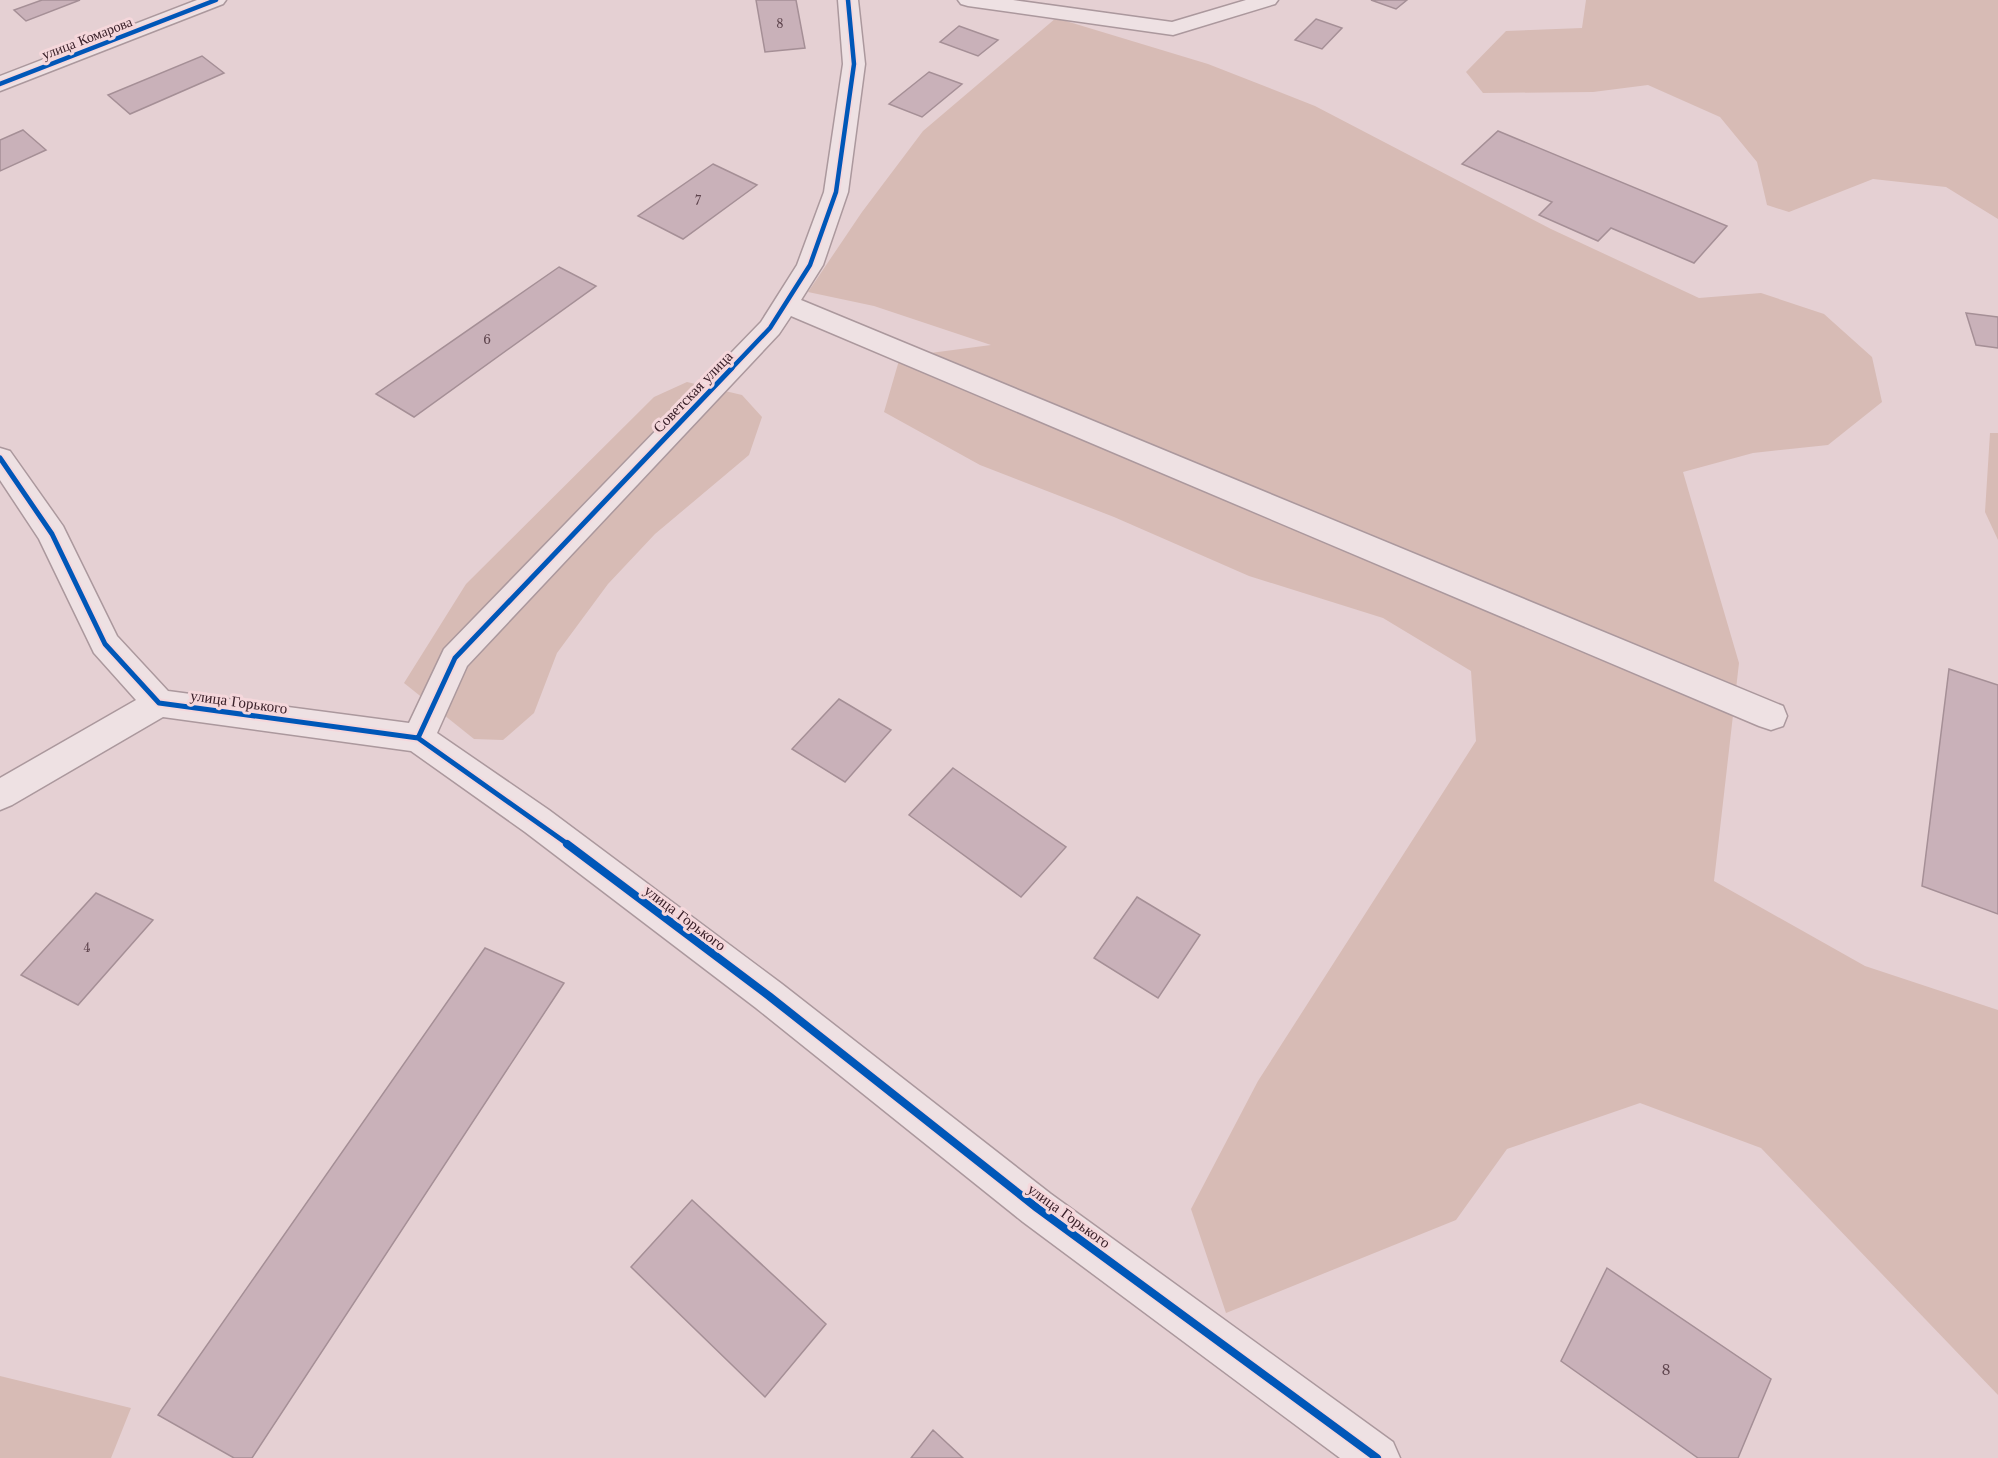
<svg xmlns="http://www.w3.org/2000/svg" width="1998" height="1458" font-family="'Libre Baskerville',serif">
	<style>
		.green { fill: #d7bbb5 }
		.building { fill: #c9b1b9; stroke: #a58f96; stroke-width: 1.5 }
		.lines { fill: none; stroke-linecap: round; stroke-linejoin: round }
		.minor-casing { stroke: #ab989d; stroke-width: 3 }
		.minor { fill: #eee1e3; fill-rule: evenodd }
		.cycleway-far2-casing { stroke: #f5d7db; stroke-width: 8 }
		.cycleway-far1-casing { stroke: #f5d7db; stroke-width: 9 }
		.cycleway-casing { stroke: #f5d7db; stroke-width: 11 }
		.cycleway-far2 { stroke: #0057b8; stroke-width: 4.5 }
		.cycleway-far1 { stroke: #0057b8; stroke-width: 5 }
		.cycleway { stroke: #0057b8; stroke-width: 8 }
		.labels { text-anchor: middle; stroke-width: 6; stroke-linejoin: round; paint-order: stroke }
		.number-label { font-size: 12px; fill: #5e444d }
		.far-street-label { font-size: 14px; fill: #3a2029; stroke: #f5d7db }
		.street-label { font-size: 15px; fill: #3a2029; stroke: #f5d7db }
		.near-number-label { font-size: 15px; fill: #5e444d }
	</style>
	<rect width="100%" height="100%" fill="#e5d0d3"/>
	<path class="green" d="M1586 0H1998V219L1946 187 1873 179 1789 212 1767 205 1757 162 1720 117 1648 85 1593 92 1483 93 1466 72 1506 31 1582 28Z
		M1056 18 1208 64 1315 106 1551 229 1699 298 1761 293 1824 314 1872 357 1882 402 1828 445 1753 453 1683 472 1739 663 1714 881 1865 966 1998 1010V1395L1761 1148 1640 1103 1507 1149 1456 1220 1226 1313 1191 1209 1258 1081 1476 741 1471 671 1383 618 1249 576 1114 517 980 465 884 412 900 357 991 345 874 306 808 292 862 212 923 131Z
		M687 382 742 395 762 417 749 455 655 534 608 584 557 653 534 713 503 740 474 739 404 683 466 584 654 397Z
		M1990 433H1998V540L1985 512Z
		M0 1376 131 1408 111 1458H0Z"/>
	<path class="building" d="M42 0H80L26 21 14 10Z
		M756 0H796L805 48 765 52Z
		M1371 0H1407L1396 9Z
		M1316 19 1342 28 1322 49 1295 40Z
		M959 26 998 40 978 56 940 42Z
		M202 56 224 73 130 114 108 95Z
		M929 72 962 84 922 117 889 104Z
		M23 130 46 150 0 171V140Z
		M1498 131 1727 226 1694 263 1611 228 1598 241 1539 215 1552 202 1462 164Z
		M713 164 757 185 683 239 638 216Z
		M559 267 596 286 414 417 376 394Z
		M1966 313 1998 317V348L1976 345Z
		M1949 669 1998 685V914L1922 886Z
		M839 699 891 730 845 782 792 749Z
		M953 768 1066 847 1021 897 909 815Z
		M96 893 153 920 78 1005 21 975Z
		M1137 897 1200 935 1158 998 1094 958Z
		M485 948 564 983 252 1458H234L158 1415Z
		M692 1200 826 1324 765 1397 631 1267Z
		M1607 1268 1771 1379 1738 1458H1698L1561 1361Z
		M933 1430 963 1458H911Z"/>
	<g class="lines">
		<defs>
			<path id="minor" d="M197 0H226L223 4 0 91V76Z
				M838 0H858L865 64 848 192 823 265 801 300 1783 706 1787 716 1783 726 1771 730 1759 726 791 316 779 334 467 666 437 733 549 810 782 984 1051 1194 1393 1442 1400 1458H1340L1023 1222 756 1008 525 832 411 751 163 717 12 805 0 810V778L136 700 94 653 39 539 0 480V448L10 451 63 526 117 636 168 691 409 723 444 649 761 322 797 265 824 192 843 64Z
				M958 0H1013L1172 22 1246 0H1278L1275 4 1173 35 968 6 961 4Z"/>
		</defs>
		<use href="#minor" class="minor-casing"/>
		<use href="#minor" class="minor"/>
		<defs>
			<path id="cycleway-far2" d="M0 84 216 0
				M730 370 770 328 810 265 836 192 854 64 848 0"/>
			<path id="cycleway-far1" d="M0 458 52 534 105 644 159 703 418 738 569 845
				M418 738 455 658 732 368"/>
			<path id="cycleway" d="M567 844 769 996 1037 1208 1377 1458"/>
		</defs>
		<use href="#cycleway-far2" class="cycleway-far2-casing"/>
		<use href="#cycleway-far1" class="cycleway-far1-casing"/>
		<use href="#cycleway" class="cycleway-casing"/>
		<use href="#cycleway-far2" class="cycleway-far2"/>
		<use href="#cycleway-far1" class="cycleway-far1"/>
		<use href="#cycleway" class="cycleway"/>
	</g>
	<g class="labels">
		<g class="number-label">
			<text x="780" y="28">8</text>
			<text x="698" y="205">7</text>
			<text x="487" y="344">6</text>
			<text x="87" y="952">4</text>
		</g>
		<g class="far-street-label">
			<text transform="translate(87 38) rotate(-21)" y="5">улица Комарова</text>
		</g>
		<g class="street-label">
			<text transform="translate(693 392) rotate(-46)" y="5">Советская улица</text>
			<text transform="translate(239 702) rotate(8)" y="5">улица Горького</text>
			<text transform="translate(685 918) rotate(37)" y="5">улица Горького</text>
			<text transform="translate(1069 1216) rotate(36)" y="5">улица Горького</text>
		</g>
		<g class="near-number-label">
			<text x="1666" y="1375">8</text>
		</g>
	</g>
</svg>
